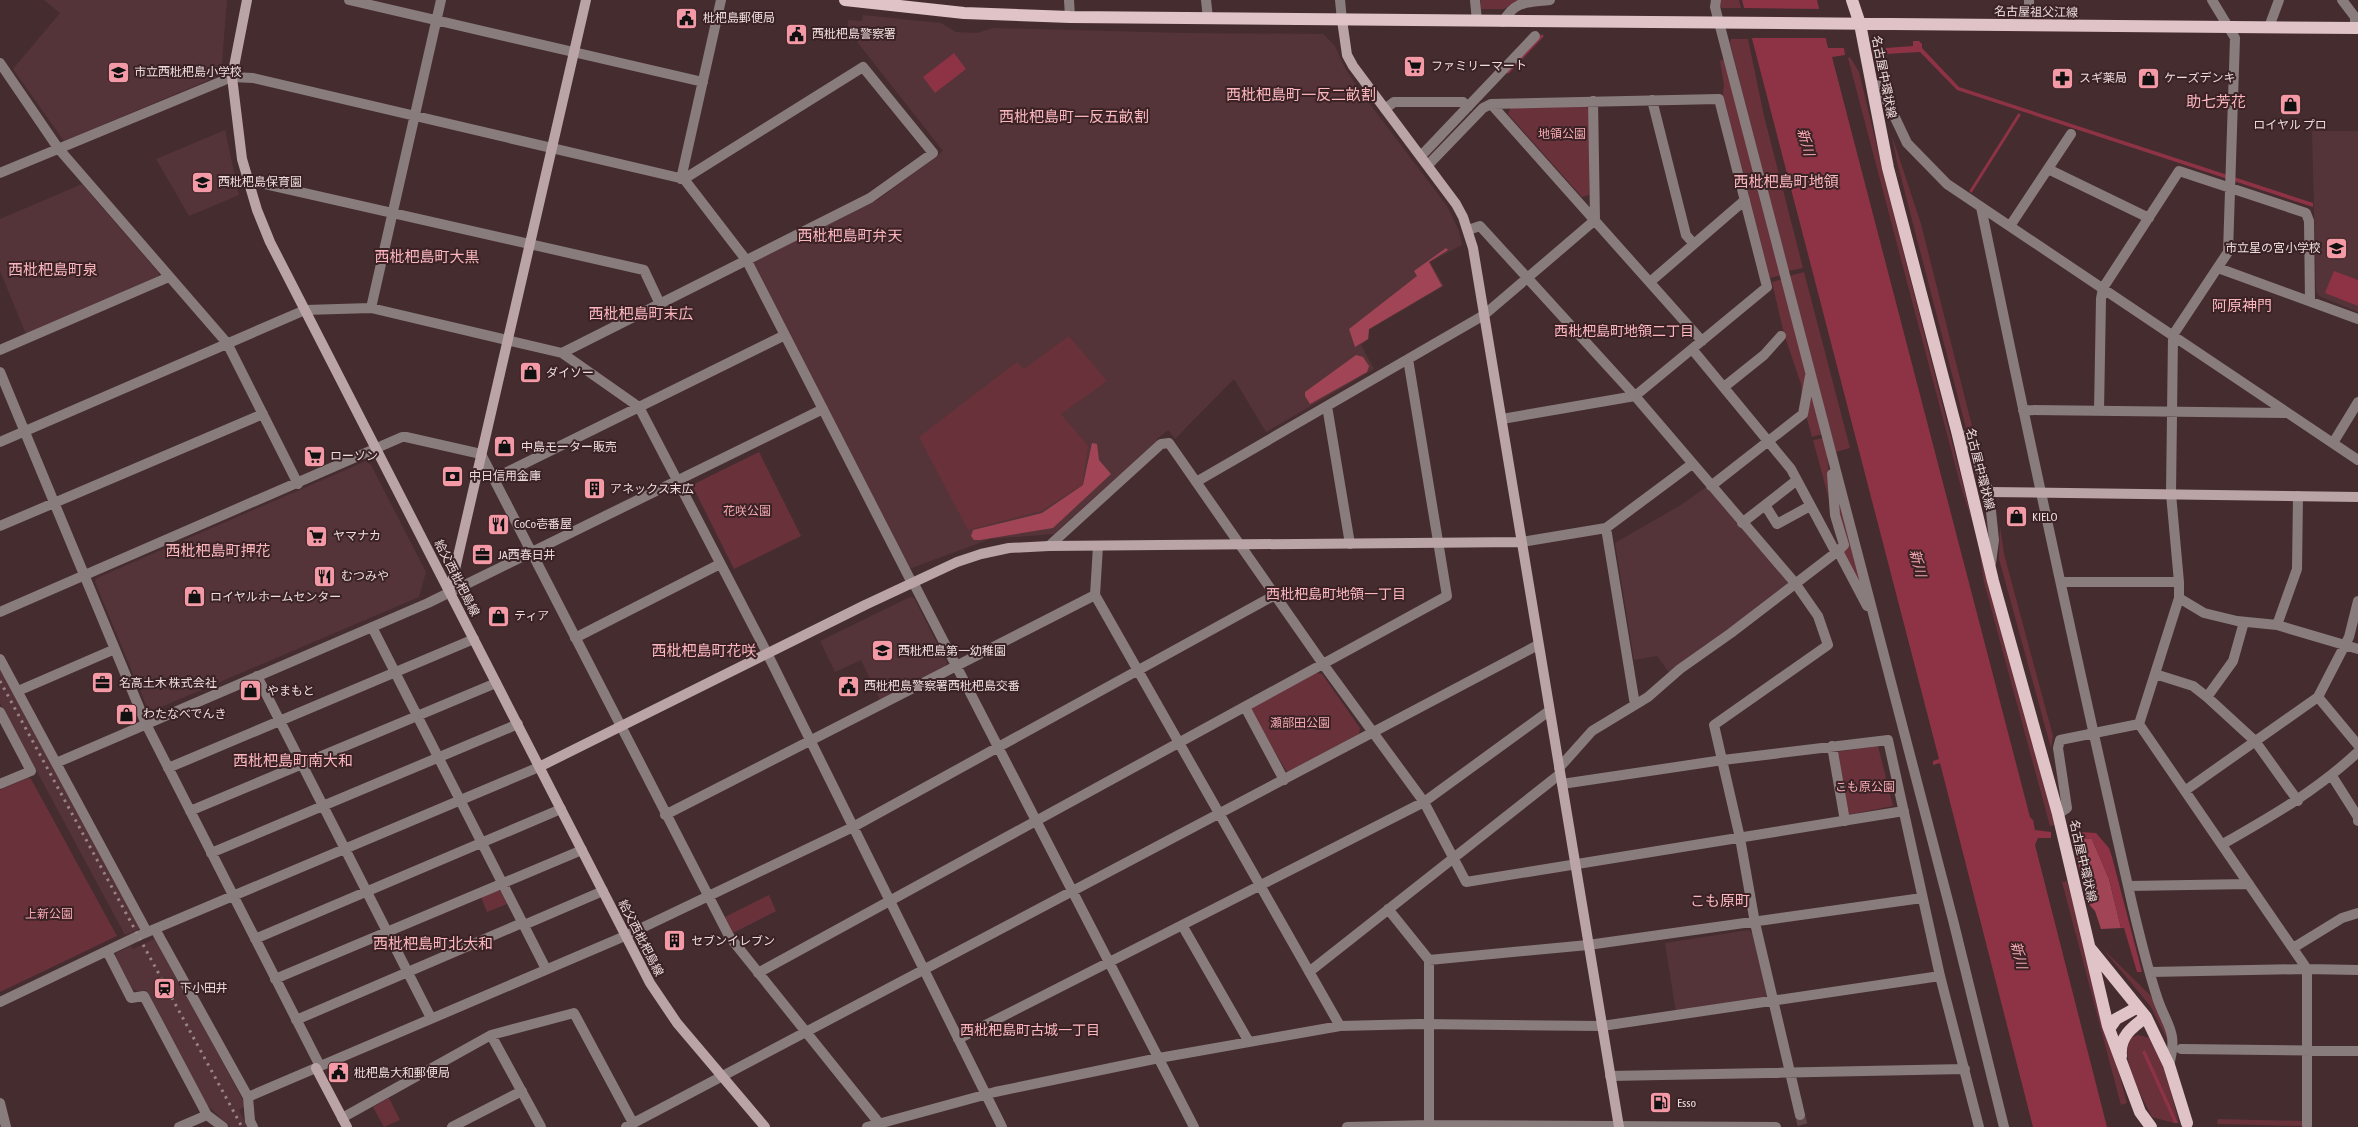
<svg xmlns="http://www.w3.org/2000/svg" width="2358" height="1127" font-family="'Asap Condensed','Noto Sans JP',sans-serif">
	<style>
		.built { fill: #543438 }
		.green { fill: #69323b }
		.forest { fill: #a14556 }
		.water { fill: #8d3345 }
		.pier { fill: #452c2f }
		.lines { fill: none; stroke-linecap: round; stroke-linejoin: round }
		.stream { stroke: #8d3345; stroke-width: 3 }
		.street-tunnel { stroke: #5e4649; stroke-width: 10; stroke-dasharray: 10 5; stroke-linecap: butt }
		.street { stroke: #897c7d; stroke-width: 10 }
		.secondary { stroke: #baa4a6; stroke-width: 10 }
		.primary { stroke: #dfc3c6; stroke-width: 12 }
		.rail { stroke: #988385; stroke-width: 3; stroke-dasharray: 2.5 5; stroke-linecap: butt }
		.labels { text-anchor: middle; stroke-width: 4; stroke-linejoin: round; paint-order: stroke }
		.street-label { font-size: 12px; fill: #eddcdd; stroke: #3a2225 }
		.poi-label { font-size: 12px; fill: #eddcdd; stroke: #3a2225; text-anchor: start }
		.park-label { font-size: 12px; fill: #f5a8b1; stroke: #3a2225 }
		.water-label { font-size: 14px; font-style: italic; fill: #f4a7b1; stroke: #3a2225 }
		.neighbourhood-label { font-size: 14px; fill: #fbb6be; stroke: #3a2225 }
		.quarter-label { font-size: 15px; fill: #fbb6be; stroke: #3a2225 }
	</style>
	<rect width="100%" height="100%" fill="#452c2f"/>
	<path class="built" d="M44 0H227L221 75 64 141 13 69 60 13Z
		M863 15 941 23 956 32 977 33 993 28 1185 33 1323 34 1335 46 1345 68 1360 91 1447 206 1459 231 1462 245 1430 262 1444 286 1369 330V339L1361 345 1374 369 1266 432 1234 379 1175 439 1168 430 1157 439 1156 442 1054 534 990 539 912 568 908 567 753 262 879 199 943 151 847 29 848 20 862 21Z
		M225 130 239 195 189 216 156 159Z
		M2312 131H2358V312L2319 296 2316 291Z
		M82 184 159 273 158 276 26 334 0 271V219Z
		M366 461 371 465 426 572 419 597 152 711 148 710 95 582 97 578Z
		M1706 487 1788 580 1786 588 1671 675 1657 656 1634 660 1615 543 1684 503Z
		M910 597 914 598 947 663 944 668 880 700 861 660 835 672 820 641Z
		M0 668 140 926 139 929 125 935 0 703Z
		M1748 930 1753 934 1767 995 1764 999 1676 1013 1665 943Z
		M156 938 246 1106 239 1110 248 1127H230L207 1105 145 990 140 992 132 989 115 957 116 953 131 946 133 949Z"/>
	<path class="green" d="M1481 0H1529L1515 2 1504 9H1481Z
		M1721 0H1739L1741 8H1720Z
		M1731 39H1748L1764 116 1803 268 1788 271 1730 43Z
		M1850 57 1859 72 1883 172 1973 524 1961 487 1848 58Z
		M1726 59 1782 275 1770 278 1723 94 1724 85 1720 61Z
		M1585 106 1589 109V195L1582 197 1508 114 1511 107Z
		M1892 136 1921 224 1976 442 1967 432 1897 162Z
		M1804 272 1850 448 1836 452 1789 276Z
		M1783 279 1806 373 1803 409 1801 384 1784 334 1772 282Z
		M1069 336 1107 381 1061 414 1088 446 1082 485 1041 511 968 530 919 437 1017 362 1024 369Z
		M1810 384 1823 434 1812 437 1806 415Z
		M1824 438 1826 444 1833 514 1813 440Z
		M759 452 801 536 734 569 692 485Z
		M1834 475 1866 601 1843 554Z
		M2000 526 2004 554 2053 736 2051 748 1999 559Z
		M1979 548 2055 825 2050 826 1984 582Z
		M1316 673 1322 674 1360 728 1359 734 1287 772 1251 713 1252 707Z
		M1878 746 1893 806 1847 815 1836 752Z
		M28 778 31 779 117 936 0 992V790Z
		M2067 881 2127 1103 2121 1105 2062 882Z
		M496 890 501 891 507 904 487 912 481 897Z
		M769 895 776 911 733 933 725 917Z
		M2103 949 2150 995 2160 1012 2169 1043 2151 1007Z
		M2138 1035 2150 1038 2160 1056 2168 1079 2179 1124 2142 1052 2174 1123 2152 1117C2143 1098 2117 1056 2132 1037Z
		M389 1098 400 1120 384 1127 373 1107Z
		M2218 1119 2303 1121V1126L2217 1124Z"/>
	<path class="forest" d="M1446 248 1448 250 1429 262 1442 286 1369 329 1368 339 1355 347 1349 329 1417 276 1414 271Z
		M1356 355 1363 357 1369 366 1367 372 1310 404 1305 396V392Z
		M1092 443 1097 444 1099 460 1111 474 1053 528 980 540H974L971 536 973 530 1042 513 1083 485Z
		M2082 838 2092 839 2109 879 2121 928 2101 929 2095 911 2087 902 2074 843Z"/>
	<path class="water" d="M1742 0H1817L1828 48H1844L1845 55 1832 57 2030 817 2033 820 2035 830 2051 832V838H2038L2035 845 2107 1127H2033L1940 763 1933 765V761L1939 759Z
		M1913 41H1919L1922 44V48L1959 87 2313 203V207L1957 90 1920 52 1886 54V48L1913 46Z
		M954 53 966 69 935 93 923 77Z
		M2334 271 2358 280V306L2325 293Z
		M2081 832 2096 833 2109 848 2112 857 2142 972H2137L2124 928H2121L2109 879 2092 839 2082 838Z
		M2145 1050 2178 1123H2174L2142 1052Z"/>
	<path class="pier" d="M1741 8 1822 9 1828 38H1749Z"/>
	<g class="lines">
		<path class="stream" d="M1508 72 1542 36
			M1971 191 2019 115"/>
		<path class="street-tunnel" d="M1800 1115 1803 1127"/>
		<path class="street" d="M349 0 703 82
			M1069 0 1070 17
			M1206 0 1208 18
			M1340 0 1342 20
			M1475 0 1477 21
			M1716 0 1715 7 1953 920 2004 1127
			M2029 0V6
			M2342 0 2355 17V28
			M1503 22C1515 0 1527 3 1550 0
			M2269 27 2279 0
			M0 63 58 148 227 343 298 484
			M1871 84 1880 86 1907 143 1947 184 2358 460
			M1652 100 1686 235 1694 244
			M1491 104 1702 341
			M1385 109 1394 102H1463L1468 107
			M1421 156 1535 36
			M1428 165 1483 108 1491 104 1719 99 1767 287 1635 396 1502 419
			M2048 169 2149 218
			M0 173 232 77 253 78 684 179 747 261 912 583
			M681 179 721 0
			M247 180 644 270 660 304
			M1981 207C2029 441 2080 675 2133 908 2140 937 2147 966 2156 994 2165 1025 2179 1029 2169 1065
			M2010 226 2071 134
			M1468 230 1480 226 1635 396 1795 583 1818 616 1828 645 1714 725 1740 838 1755 923 1800 1115
			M2218 268 2358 319
			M1650 282 1745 200
			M371 308 441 0
			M1692 349 1791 469 1836 553
			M0 350 169 277
			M562 353 870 198 933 153 863 67 684 179
			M0 372 146 724 320 1066
			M1724 387 1764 355 1781 336
			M1327 406 1350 544
			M2023 410 2286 413
			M2099 411 2101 299 2103 288 2179 171 2306 213 2309 221 2310 301
			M1957 431 1972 446 1989 492 1994 540 1991 563
			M0 442 305 310 371 308 562 353 639 407 767 653 1002 1127
			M2333 443 2358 402
			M493 479 785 335
			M1196 482 1484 315 1595 220 1593 101
			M1711 486 1803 414 1810 376
			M1765 505 1777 524 1810 506
			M1742 523 1797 480
			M0 526 263 414
			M1606 528 1635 705
			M1522 542 1606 528 1692 464
			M1049 546 1161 444 1169 443 1323 664 1424 802 1466 882 1904 811
			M1098 546 1095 595 1340 1026
			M1838 551 1867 606
			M913 582 1194 1127
			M2062 582H2179
			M2179 598 2204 613 2237 621 2277 625 2358 649
			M0 612 402 437H406L481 454 729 936 879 1123
			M2277 625 2297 569 2298 496
			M372 627 546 969
			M575 638 720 564
			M0 659 147 932
			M2155 674 2193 686 2207 697 2255 741 2298 801
			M257 676 431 1018
			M18 691 115 649
			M2207 697 2233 661 2244 622
			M2318 697 2358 745
			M1245 707 1284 780
			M0 712 31 771 0 784
			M2139 724 2179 598V582L2171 494 2173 335 2228 252 2235 38 2212 0
			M2139 724 2307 969V1125
			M1832 746 1845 821
			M56 763 428 603 823 409
			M168 768 474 639
			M1559 768 1592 731 1648 697 1680 669 1731 633 1838 551 1844 545 1835 515 1832 474
			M2332 776 2358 817V821
			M1562 784 1723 760 1888 740 1940 976 1979 1127
			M2186 790 2318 697 2349 637 2358 601
			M190 811 496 683
			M2058 814 2067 808 2058 748 2060 740 2139 724
			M665 815 1095 595
			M2223 844C2272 816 2316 791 2358 752
			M211 853 518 724
			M2128 886 2249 884
			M1388 909 1429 960V1125
			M524 925 603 891
			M1182 925 1249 1042
			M155 929 248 1097 250 1121 253 1127
			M255 939 561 809
			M2293 948 2342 918 2358 913
			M107 951 131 998 144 996 207 1115 223 1127
			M1429 960 1588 945 1922 898
			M1309 972 1560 774
			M2150 972 2307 969 2358 970
			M758 973 1447 596 1408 359
			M275 979 582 850
			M0 1002 138 936 539 767
			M296 1020 522 923
			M491 1035 574 1013 633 1123
			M958 1039 1424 802 1549 711
			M2181 1049 2358 1051
			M1610 1076 1965 1069
			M248 1097 625 936 853 827 1275 595
			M0 1103 6 1127
			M342 1118 491 1035 541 1127
			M179 1127 207 1115
			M452 1127 522 1091
			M626 1127 1538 645
			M867 1127 995 1092 1159 1058 1340 1026 1420 1024 1602 1026 1940 976
			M1347 1127 1429 1125 1776 1127"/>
		<path class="secondary" d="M247 0 232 77 242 159 257 210 270 242 650 983 677 1023 765 1127
			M1342 20 1347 55 1353 66 1456 204 1463 217 1473 248 1619 1127
			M1989 492 2358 497
			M450 591 586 0
			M539 767 865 605 957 562 981 554 1009 548 1049 546 1522 542
			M316 1068 347 1127"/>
		<path class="primary" d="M845 0 964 13 1070 17 2358 28
			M1852 0 1860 24 1888 168 1957 431 1993 581 2058 814 2108 1026 2140 1112 2151 1127
			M2090 948 2146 1017 2169 1065 2187 1123
			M2109 1029 2116 1019 2138 1007
			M2121 1056C2119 1037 2132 1027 2146 1017"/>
		<path class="rail" d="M0 681 242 1127"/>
	</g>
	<defs>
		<symbol id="civic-square" viewBox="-11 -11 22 22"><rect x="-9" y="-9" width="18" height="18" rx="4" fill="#f49aa6" stroke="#3a2225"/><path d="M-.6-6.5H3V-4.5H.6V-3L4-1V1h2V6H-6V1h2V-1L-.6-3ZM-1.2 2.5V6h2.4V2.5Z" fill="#111"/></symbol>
		<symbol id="supermarket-square" viewBox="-11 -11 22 22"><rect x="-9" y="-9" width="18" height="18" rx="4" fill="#f49aa6" stroke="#3a2225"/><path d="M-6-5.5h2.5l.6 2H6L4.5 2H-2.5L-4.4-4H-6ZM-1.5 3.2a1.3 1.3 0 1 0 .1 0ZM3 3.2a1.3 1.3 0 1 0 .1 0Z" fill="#111"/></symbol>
		<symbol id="school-square" viewBox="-11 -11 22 22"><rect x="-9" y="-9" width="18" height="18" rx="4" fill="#f49aa6" stroke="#3a2225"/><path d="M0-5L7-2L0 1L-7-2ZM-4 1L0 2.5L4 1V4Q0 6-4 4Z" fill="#111"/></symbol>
		<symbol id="pharmacy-square" viewBox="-11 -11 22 22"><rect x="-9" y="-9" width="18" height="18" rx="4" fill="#f49aa6" stroke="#3a2225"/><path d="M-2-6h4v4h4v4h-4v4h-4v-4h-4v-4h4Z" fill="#111"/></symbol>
		<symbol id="shop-square" viewBox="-11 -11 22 22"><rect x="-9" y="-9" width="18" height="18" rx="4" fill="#f49aa6" stroke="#3a2225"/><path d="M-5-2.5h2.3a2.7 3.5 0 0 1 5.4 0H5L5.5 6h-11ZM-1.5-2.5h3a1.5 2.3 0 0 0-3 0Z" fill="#111"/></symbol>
		<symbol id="bank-square" viewBox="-11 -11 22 22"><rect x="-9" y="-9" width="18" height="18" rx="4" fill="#f49aa6" stroke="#3a2225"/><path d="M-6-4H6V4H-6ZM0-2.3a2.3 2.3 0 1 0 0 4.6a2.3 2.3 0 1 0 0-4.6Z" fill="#111"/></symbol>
		<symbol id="building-square" viewBox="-11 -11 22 22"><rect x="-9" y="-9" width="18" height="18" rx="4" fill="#f49aa6" stroke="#3a2225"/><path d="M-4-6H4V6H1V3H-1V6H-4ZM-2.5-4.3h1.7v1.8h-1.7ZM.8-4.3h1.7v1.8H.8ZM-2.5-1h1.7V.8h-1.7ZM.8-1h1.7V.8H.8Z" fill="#111"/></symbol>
		<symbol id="restaurant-square" viewBox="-11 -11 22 22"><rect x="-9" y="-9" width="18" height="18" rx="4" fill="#f49aa6" stroke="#3a2225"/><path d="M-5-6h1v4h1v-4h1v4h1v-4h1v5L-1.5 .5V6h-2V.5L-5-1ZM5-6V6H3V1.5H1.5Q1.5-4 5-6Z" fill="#111"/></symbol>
		<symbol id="office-square" viewBox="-11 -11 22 22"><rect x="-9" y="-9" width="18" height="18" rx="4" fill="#f49aa6" stroke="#3a2225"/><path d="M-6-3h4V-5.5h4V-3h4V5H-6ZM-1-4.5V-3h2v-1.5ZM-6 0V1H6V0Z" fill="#111"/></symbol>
		<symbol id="station-square" viewBox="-11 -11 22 22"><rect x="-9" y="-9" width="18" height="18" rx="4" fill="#f49aa6" stroke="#3a2225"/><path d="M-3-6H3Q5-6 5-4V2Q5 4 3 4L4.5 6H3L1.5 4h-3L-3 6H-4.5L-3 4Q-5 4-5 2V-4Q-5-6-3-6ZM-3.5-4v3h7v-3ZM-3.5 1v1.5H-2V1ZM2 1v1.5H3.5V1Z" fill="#111"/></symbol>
		<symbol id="fuel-square" viewBox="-11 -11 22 22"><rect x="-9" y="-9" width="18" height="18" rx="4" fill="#f49aa6" stroke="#3a2225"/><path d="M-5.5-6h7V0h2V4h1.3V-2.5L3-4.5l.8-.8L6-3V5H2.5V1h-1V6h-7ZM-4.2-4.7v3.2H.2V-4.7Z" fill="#111"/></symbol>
	</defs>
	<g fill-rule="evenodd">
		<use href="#civic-square" x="674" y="6" width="25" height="25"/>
		<use href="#civic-square" x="784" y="22" width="25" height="25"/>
		<use href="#supermarket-square" x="1402" y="54" width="25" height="25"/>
		<use href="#school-square" x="106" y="60" width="25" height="25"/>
		<use href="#pharmacy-square" x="2050" y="66" width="25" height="25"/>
		<use href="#shop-square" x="2136" y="66" width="25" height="25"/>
		<use href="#shop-square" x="2278" y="92" width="25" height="25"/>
		<use href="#school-square" x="190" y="170" width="25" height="25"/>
		<use href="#school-square" x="2324" y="236" width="25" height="25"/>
		<use href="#shop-square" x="518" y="360" width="25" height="25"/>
		<use href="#shop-square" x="492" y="434" width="25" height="25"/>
		<use href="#supermarket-square" x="302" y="444" width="25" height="25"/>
		<use href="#bank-square" x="440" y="464" width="25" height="25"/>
		<use href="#building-square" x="582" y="476" width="25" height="25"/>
		<use href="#shop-square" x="2004" y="504" width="25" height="25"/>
		<use href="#restaurant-square" x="486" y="512" width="25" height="25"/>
		<use href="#supermarket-square" x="304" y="524" width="25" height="25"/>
		<use href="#office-square" x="470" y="542" width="25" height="25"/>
		<use href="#restaurant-square" x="312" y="564" width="25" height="25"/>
		<use href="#shop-square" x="182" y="584" width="25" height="25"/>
		<use href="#shop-square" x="486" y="604" width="25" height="25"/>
		<use href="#school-square" x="870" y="638" width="25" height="25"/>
		<use href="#office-square" x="90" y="670" width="25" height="25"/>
		<use href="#civic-square" x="836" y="674" width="25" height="25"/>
		<use href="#shop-square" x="238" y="678" width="25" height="25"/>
		<use href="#shop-square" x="114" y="702" width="25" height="25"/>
		<use href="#building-square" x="662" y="928" width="25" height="25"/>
		<use href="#station-square" x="152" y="976" width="25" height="25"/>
		<use href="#civic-square" x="326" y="1060" width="25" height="25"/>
		<use href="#fuel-square" x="1648" y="1090" width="25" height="25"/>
	</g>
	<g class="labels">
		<g class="street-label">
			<text transform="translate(2036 12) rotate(1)" y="4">名古屋祖父江線</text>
			<text transform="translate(1884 77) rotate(79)" y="4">名古屋中環状線</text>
			<text transform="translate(1980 469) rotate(76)" y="4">名古屋中環状線</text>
			<text transform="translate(457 578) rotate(63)" y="4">給父西枇杷島線</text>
			<text transform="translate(2083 861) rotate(77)" y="4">名古屋中環状線</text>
			<text transform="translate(641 938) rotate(63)" y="4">給父西枇杷島線</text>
		</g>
		<g class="poi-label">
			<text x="703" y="22">枇杷島郵便局</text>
			<text x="812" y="38">西枇杷島警察署</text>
			<text x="1431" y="70">ファミリーマート</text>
			<text x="134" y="76">市立西枇杷島小学校</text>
			<text x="2079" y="82">スギ薬局</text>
			<text x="2164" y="82">ケーズデンキ</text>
			<text x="2290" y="129" text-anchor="middle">ロイヤル プロ</text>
			<text x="218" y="186">西枇杷島保育園</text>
			<text x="2321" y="252" text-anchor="end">市立星の宮小学校</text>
			<text x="546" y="377">ダイソー</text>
			<text x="521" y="451">中島モーター販売</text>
			<text x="330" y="460">ローソン</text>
			<text x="469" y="480">中日信用金庫</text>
			<text x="610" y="493">アネックス末広</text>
			<text x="2032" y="521">KIELO</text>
			<text x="514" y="528">CoCo壱番屋</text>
			<text x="333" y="540">ヤマナカ</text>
			<text x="498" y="559">JA西春日井</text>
			<text x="341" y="580">むつみや</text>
			<text x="210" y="601">ロイヤルホームセンター</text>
			<text x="514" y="620">ティア</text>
			<text x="898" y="655">西枇杷島第一幼稚園</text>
			<text x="119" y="687">名高土木 株式会社</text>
			<text x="864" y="690">西枇杷島警察署西枇杷島交番</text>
			<text x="267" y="695">やまもと</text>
			<text x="143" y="718">わたなべでんき</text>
			<text x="691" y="945">セブンイレブン</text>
			<text x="180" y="992">下小田井</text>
			<text x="354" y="1077">枇杷島大和郵便局</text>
			<text x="1677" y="1107">Esso</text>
		</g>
		<g class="park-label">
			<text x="1562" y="138">地領公園</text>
			<text x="747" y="515">花咲公園</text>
			<text x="1300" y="727">瀬部田公園</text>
			<text x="1865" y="791">こも原公園</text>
			<text x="49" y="918">上新公園</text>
		</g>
		<g class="water-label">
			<text transform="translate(1806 142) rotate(75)" y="5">新川</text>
			<text transform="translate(1918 563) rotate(76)" y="5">新川</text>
			<text transform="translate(2019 955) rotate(76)" y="5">新川</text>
		</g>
		<g class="neighbourhood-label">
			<text x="1624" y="336">西枇杷島町地領二丁目</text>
			<text x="1336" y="599">西枇杷島町地領一丁目</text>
			<text x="1030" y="1035">西枇杷島町古城一丁目</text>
		</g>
		<g class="quarter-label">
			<text x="1301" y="100">西枇杷島町一反二畝割</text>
			<text x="2216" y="107">助七芳花</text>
			<text x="1074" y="122">西枇杷島町一反五畝割</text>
			<text x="1786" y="187">西枇杷島町地領</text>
			<text x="850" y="241">西枇杷島町弁天</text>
			<text x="427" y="262">西枇杷島町大黒</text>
			<text x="53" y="275">西枇杷島町泉</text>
			<text x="2242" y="311">阿原神門</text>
			<text x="641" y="319">西枇杷島町末広</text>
			<text x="218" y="556">西枇杷島町押花</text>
			<text x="704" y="656">西枇杷島町花咲</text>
			<text x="293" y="766">西枇杷島町南大和</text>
			<text x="1720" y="906">こも原町</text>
			<text x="433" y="949">西枇杷島町北大和</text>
		</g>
	</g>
</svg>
